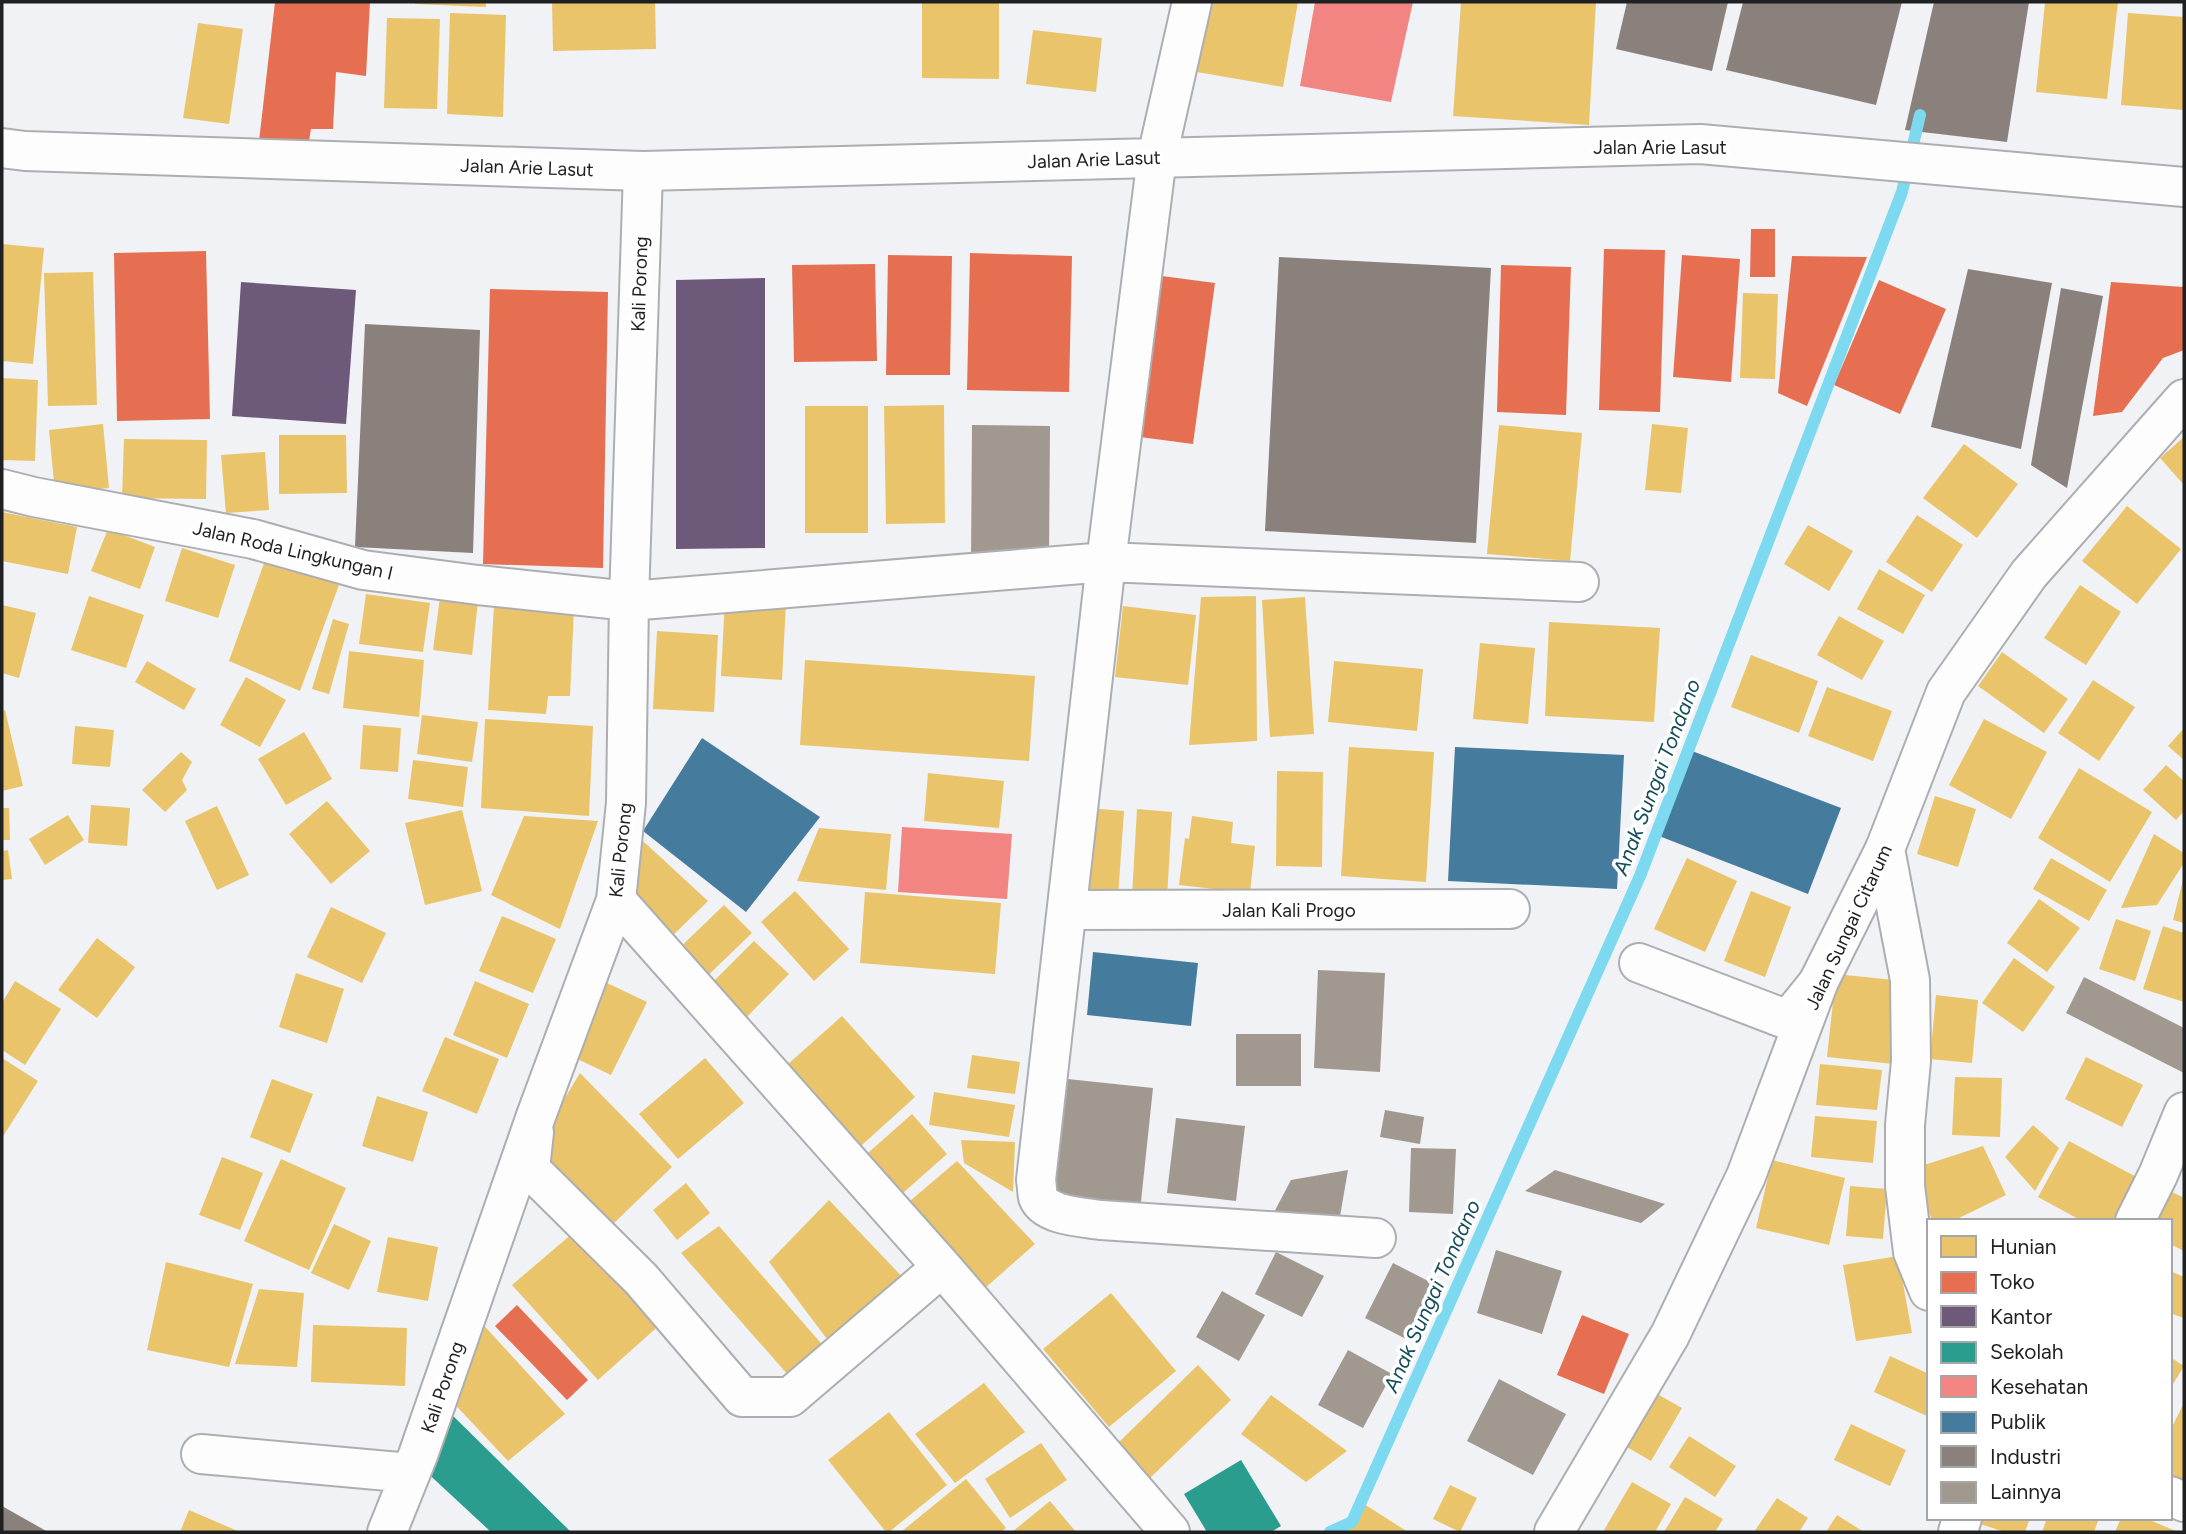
<svg xmlns="http://www.w3.org/2000/svg" width="2186" height="1534" font-family="Figtree,sans-serif">
	<style>
		.homes { fill: #e9c46a }
		.shops { fill: #e76f51 }
		.offices { fill: #6d597a }
		.schools { fill: #2a9d8f }
		.health { fill: #f28482 }
		.public { fill: #457b9d }
		.industry { fill: #8a817c }
		.lines { fill: none; stroke-linecap: round; stroke-linejoin: round }
		.stream { stroke: #7cd9ef; stroke-width: 12 }
		.building { fill: #a1988f }
		.street-casing { stroke: #adaeb1; stroke-width: 42 }
		.secondary-casing { stroke: #adaeb1; stroke-width: 42 }
		.street { stroke: #fdfdfe; stroke-width: 38 }
		.secondary { stroke: #fdfdfe; stroke-width: 38 }
		.labels { text-anchor: middle; stroke-width: 7; stroke-linejoin: round; paint-order: stroke }
		.street-label { font-size: 19px; fill: #1e2022; stroke: #fff }
		.water-label { font-size: 21px; font-style: italic; fill: #164d5a; stroke: #fff }
	</style>
	<rect width="100%" height="100%" fill="#f0f2f6"/>
	<path class="homes" d="M415 2H486V7L415 4Z
		M552 2H655L656 49 553 51Z
		M922 2H999V79L922 78Z
		M1209 2H1298L1283 87 1197 72Z
		M1461 2H1596L1589 125 1453 116Z
		M2045 2H2118L2107 99 2036 92Z
		M450 13 506 15 503 117 447 114Z
		M2128 13 2184 17V110L2121 105Z
		M387 18 440 19 437 109 384 108Z
		M198 23 243 29 229 124 183 118Z
		M1033 30 1102 38 1096 92 1026 84Z
		M2 244 44 248 33 364 2 361Z
		M93 272 97 405 48 406 44 273Z
		M1743 293 1778 294 1775 379 1740 378Z
		M2 378 38 380 35 461 2 460Z
		M944 405 945 523 886 524 884 406Z
		M805 406H868V533H805Z
		M103 424 109 488 55 493 49 430Z
		M1652 424 1688 428 1681 493 1645 490Z
		M1499 425 1582 433 1570 561 1487 554Z
		M279 435H346L347 493 279 494Z
		M2184 437V485L2160 458Z
		M124 439 207 440 206 499 122 498Z
		M1964 444 2018 484 1977 538 1923 498Z
		M265 452 269 510 226 513 221 455Z
		M2127 506 2181 549 2137 604 2082 561Z
		M2 512 77 527 68 574 2 561Z
		M1917 515 1963 545 1932 592 1886 562Z
		M1808 525 1853 551 1829 591 1784 564Z
		M108 529 155 547 140 589 91 571Z
		M182 548 235 565 218 618 165 601Z
		M267 555 339 585 300 691 229 661Z
		M1879 569 1925 595 1903 634 1857 609Z
		M2080 585 2121 612 2086 665 2044 638Z
		M366 594 430 603 423 652 359 644Z
		M89 596 144 615 126 668 71 650Z
		M1256 596 1257 741 1189 745 1201 597Z
		M440 597 478 602 472 655 433 650Z
		M1305 597 1314 734 1270 737 1262 600Z
		M725 599 786 602 782 680 721 676Z
		M2 605 36 613 19 678 2 673Z
		M494 605 574 609 570 696H548L546 714 488 710Z
		M1123 606 1196 615 1188 685 1115 677Z
		M1839 616 1884 641 1862 680 1817 655Z
		M333 619 349 624 329 694 312 689Z
		M1549 622 1660 628 1654 722 1545 716Z
		M657 631 718 635 714 712 653 709Z
		M1480 643 1535 648 1528 724 1473 719Z
		M349 651 424 660 419 717 343 708Z
		M2002 652 2068 699 2044 733 1978 686Z
		M1751 655 1818 681 1799 733 1731 707Z
		M805 660 1035 676 1029 761 800 745Z
		M147 661 196 689 184 710 135 682Z
		M1334 661 1423 669 1417 731 1328 722Z
		M246 677 286 700 260 747 220 725Z
		M2093 680 2135 707 2099 761 2058 733Z
		M1827 687 1892 711 1873 761 1808 736Z
		M5 710 23 786 2 791V711Z
		M422 715 478 722 472 762 417 754Z
		M485 719 593 726 589 816 481 808Z
		M1984 719 2047 752 2011 819 1949 785Z
		M363 725 401 728 398 772 360 769Z
		M75 726 114 730 110 767 72 764Z
		M2184 728V760L2168 746Z
		M304 732 332 779 286 805 258 759Z
		M1349 747 1434 752 1426 882 1341 876Z
		M181 752 192 762 182 780 187 790 165 812 142 790Z
		M413 760 468 767 463 807 408 799Z
		M2166 765 2184 781V811L2176 820 2143 790Z
		M2079 768 2152 812 2110 882 2038 838Z
		M1277 771 1323 772 1322 867 1276 866Z
		M928 773 1004 781 999 828 924 821Z
		M1935 796 1976 809 1958 867 1917 854Z
		M327 801 370 851 331 884 289 834Z
		M91 805 130 808 127 846 88 843Z
		M217 806 249 875 217 890 185 821Z
		M2 808H9L10 840H2Z
		M1089 808 1124 811 1118 897 1084 895Z
		M1137 809 1172 812 1167 898 1132 896Z
		M462 810 482 891 425 905 405 823Z
		M68 815 84 840 45 865 29 839Z
		M524 816 598 821 560 929 491 895Z
		M1192 816 1233 822 1231 843 1255 846 1250 893 1179 885 1185 838 1189 839Z
		M819 828 891 834 886 890 797 881Z
		M2154 834 2184 853V863L2157 905 2121 908Z
		M643 841 708 901 664 944 623 899Z
		M8 850 12 879 2 880V851Z
		M1687 858 1737 881 1705 952 1654 929Z
		M2051 858 2107 890 2089 921 2033 889Z
		M2183 880H2184V923L2173 920Z
		M795 891 849 949 814 981 761 922Z
		M1751 891 1791 907 1765 977 1724 961Z
		M865 892 1001 903 995 974 860 963Z
		M2039 899 2080 928 2047 972 2007 943Z
		M724 905 752 933 697 986 669 958Z
		M331 907 386 933 362 983 307 957Z
		M502 916 556 939 533 993 479 971Z
		M2116 919 2151 931 2135 981 2099 969Z
		M2163 926 2184 933V1002L2143 989Z
		M97 938 135 967 97 1018 58 990Z
		M754 941 789 974 741 1023 707 988Z
		M2014 958 2055 987 2023 1032 1982 1003Z
		M296 973 344 989 327 1043 279 1027Z
		M1836 974 1903 981 1894 1064 1827 1057Z
		M15 981 61 1009 25 1065 2 1050V1003Z
		M475 981 529 1004 507 1058 453 1035Z
		M605 982 647 1002 611 1075 569 1055Z
		M1936 995 1978 1000 1972 1063 1930 1059Z
		M842 1016 915 1097 852 1154 778 1073Z
		M445 1037 499 1059 477 1114 422 1091Z
		M972 1055 1020 1062 1015 1094 967 1088Z
		M2086 1057 2143 1085 2122 1127 2065 1099Z
		M2 1058 38 1081 2 1138Z
		M705 1058 744 1103 678 1159 639 1114Z
		M1820 1064 1882 1070 1877 1110 1816 1105Z
		M580 1073 672 1167 612 1225 533 1151Z
		M1955 1077 2002 1078 2000 1137 1952 1135Z
		M272 1079 313 1094 290 1153 250 1137Z
		M934 1092 1015 1105 1009 1137 929 1125Z
		M377 1096 428 1112 413 1162 362 1146Z
		M912 1114 947 1154 895 1200 860 1160Z
		M1815 1116 1877 1121 1873 1163 1811 1157Z
		M2033 1125 2059 1148 2035 1191 2005 1157Z
		M961 1140 1015 1142 1013 1192 964 1163Z
		M2069 1141 2142 1180 2120 1221H2082L2038 1197Z
		M1983 1146 2006 1195 1953 1221H1932L1915 1168Z
		M222 1157 263 1173 240 1230 199 1215Z
		M281 1159 346 1188 309 1270 244 1241Z
		M1772 1160 1845 1178 1829 1245 1756 1228Z
		M957 1161 1035 1244 976 1296 897 1212Z
		M686 1183 710 1213 677 1240 653 1210Z
		M1850 1186 1887 1189 1883 1239 1846 1236Z
		M2160 1186 2184 1198V1251L2170 1244V1221H2144Z
		M829 1200 910 1285 833 1347 769 1262Z
		M334 1224 371 1241 349 1290 311 1273Z
		M719 1226 826 1349 788 1375 681 1253Z
		M573 1233 663 1322 598 1380 512 1285Z
		M388 1237 438 1247 428 1301 377 1292Z
		M1898 1256 1912 1333 1856 1341 1843 1265Z
		M166 1262 253 1284 229 1367 147 1350Z
		M2170 1271 2184 1277V1318L2170 1313Z
		M259 1289 304 1293 297 1367 235 1364Z
		M1111 1293 1176 1371 1109 1427 1043 1349Z
		M477 1318 565 1414 508 1461 447 1396Z
		M313 1325 407 1328 405 1386 311 1382Z
		M1890 1356 1929 1374V1417L1874 1392Z
		M2170 1357 2184 1366 2170 1389Z
		M1198 1365 1231 1400 1149 1479 1116 1445Z
		M984 1383 1025 1432 955 1483 915 1434Z
		M1650 1390 1682 1408 1651 1461 1620 1443Z
		M1271 1395 1347 1451 1306 1482 1241 1434Z
		M2184 1403V1487L2170 1480V1431Z
		M889 1412 947 1485 889 1532H886L828 1460Z
		M1851 1424 1906 1450 1890 1486 1834 1460Z
		M1689 1436 1736 1466 1715 1497 1669 1467Z
		M1041 1443 1067 1480 1010 1518 985 1479Z
		M966 1479 1006 1528 1001 1532H901Z
		M1632 1482 1671 1504 1655 1532H1603Z
		M1450 1485 1477 1498 1460 1532 1433 1519Z
		M1685 1497 1723 1519 1715 1532H1664Z
		M1777 1498 1808 1518 1799 1532H1754Z
		M1050 1501 1076 1532H1012Z
		M1364 1504 1408 1532H1345Z
		M189 1510 240 1532H180Z
		M1837 1515 1864 1532H1826Z
		M1978 1518H2030L2025 1532H2005L1977 1523Z
		M2047 1518H2099L2094 1532H2042Z
		M2121 1518H2145L2178 1532H2115Z"/>
	<path class="shops" d="M275 2H370L366 76 336 72 333 129H311L307 152 258 150Z
		M1751 229H1775V277H1750Z
		M1604 249 1665 250 1660 412 1599 410Z
		M206 251 210 419 117 421 114 253Z
		M970 253 1072 256 1069 392 967 390Z
		M888 255 952 256 950 375H886Z
		M1682 255 1740 259 1731 382 1673 377Z
		M1792 256 1867 257 1807 406 1778 393Z
		M875 264 877 361 794 362 792 265Z
		M1501 265 1571 267 1566 415 1497 412Z
		M1162 276 1215 283 1193 444 1140 437Z
		M1879 280 1946 309 1900 414 1834 385Z
		M2111 282 2184 287V350L2163 358 2122 412 2093 416Z
		M490 289 608 292 603 568 483 564Z
		M517 1305 588 1380 567 1400 495 1326Z
		M1582 1315 1629 1334 1604 1394 1557 1375Z"/>
	<path class="offices" d="M765 278V548L676 549V280Z
		M241 282 356 290 346 424 232 416Z"/>
	<path class="schools" d="M443 1406 571 1532H491L421 1467Z
		M1241 1460 1281 1526 1271 1532H1207L1184 1494Z"/>
	<path class="health" d="M1315 2H1413L1391 102 1300 86Z
		M902 827 1012 834 1007 899 898 892Z"/>
	<path class="public" d="M702 738 820 817 746 912 643 831Z
		M1455 747 1624 755 1617 889 1448 881Z
		M1692 751 1841 808 1808 894 1659 836Z
		M1093 952 1198 963 1191 1026 1087 1015Z"/>
	<path class="industry" d="M1627 2H1728L1712 71 1616 49Z
		M1743 2H1902L1876 105 1726 70Z
		M1934 2H2029L2007 142 1905 130Z
		M1279 257 1491 268 1476 543 1265 531Z
		M1968 269 2052 283 2021 449 1931 427Z
		M2061 288 2103 296 2067 488 2031 465Z
		M365 324 480 330 473 553 355 547Z
		M2 1506 48 1532H2Z"/>
	<g class="lines">
		<path class="stream" d="M1330 1532 1352 1522 1640 876 1902 192 1920 115"/>
	</g>
	<path class="building" d="M972 425 1050 426 1049 559H971Z
		M1318 970 1385 973 1380 1072 1314 1068Z
		M2084 977 2184 1028V1073L2066 1013Z
		M1236 1034H1301V1086H1236Z
		M1058 1078 1153 1088 1140 1211 1045 1201Z
		M1385 1110 1424 1117 1420 1144 1380 1137Z
		M1176 1118 1245 1126 1236 1201 1167 1193Z
		M1411 1148 1456 1149 1453 1214 1409 1212Z
		M1348 1170 1338 1228 1271 1218 1291 1180Z
		M1555 1170 1665 1204 1641 1223 1525 1191Z
		M1496 1250 1562 1271 1542 1334 1477 1313Z
		M1276 1252 1324 1276 1302 1317 1255 1294Z
		M1393 1263 1438 1286 1410 1341 1365 1318Z
		M1222 1291 1265 1315 1239 1361 1196 1337Z
		M1348 1350 1392 1374 1363 1428 1318 1405Z
		M1499 1379 1566 1414 1533 1475 1467 1441Z"/>
	<g class="lines">
		<defs>
			<path id="street" d="M1157 157 1106 562 1036 1180C1037 1185 1037 1192 1038 1197 1045 1216 1083 1217 1101 1220L1376 1238
				M2 489 34 497 253 539 363 570 478 585 629 601 1106 562 1579 582
				M1885 849 1910 980 1911 1061 1905 1125V1186L1913 1252 1929 1291
				M616 900 942 1267 1170 1532
				M1068 910 1510 909
				M1639 963 1788 1020 1818 983
				M534 1132 530 1169 641 1279 742 1397H790L942 1267
				M2135 1221 2158 1175 2184 1112
				M201 1454 410 1473
				M2170 1496 2184 1502
				M387 1532 418 1455 536 1116 616 900 626 803 629 601 643 171
				M1958 1532 1962 1518"/>
			<path id="secondary" d="M2 148 25 151 643 171 1700 144 2184 187
				M1157 157 1192 2
				M1554 1532 1670 1335 1746 1176 1819 981 1885 849 1946 692 2029 574 2184 399"/>
		</defs>
		<use href="#street" class="street-casing"/>
		<use href="#secondary" class="secondary-casing"/>
		<use href="#street" class="street"/>
		<use href="#secondary" class="secondary"/>
	</g>
	<g class="labels">
		<g class="street-label">
			<text x="1660" y="154">Jalan Arie Lasut</text>
			<text transform="translate(1094 159) rotate(-2)" y="7">Jalan Arie Lasut</text>
			<text transform="translate(527 167) rotate(2)" y="7">Jalan Arie Lasut</text>
			<text transform="translate(639 284) rotate(-88)" y="7">Kali Porong</text>
			<text transform="translate(293 550) rotate(13)" y="7">Jalan Roda Lingkungan I</text>
			<text transform="translate(620 850) rotate(-84)" y="7">Kali Porong</text>
			<text x="1289" y="917">Jalan Kali Progo</text>
			<text transform="translate(1848 927) rotate(-65)" y="7">Jalan Sungai Citarum</text>
			<text transform="translate(442 1387) rotate(-71)" y="7">Kali Porong</text>
		</g>
		<g class="water-label">
			<text transform="translate(1657 777) rotate(-69)" y="7">Anak Sungai Tondano</text>
			<text transform="translate(1432 1296) rotate(-66)" y="7">Anak Sungai Tondano</text>
		</g>
	</g>
	<rect width="2186" height="1534" fill="none" stroke="#1e2022" stroke-width="7"/>
	<rect x="1927" y="1219" width="245" height="301" fill="#ffffff" stroke="#a5a6a7" stroke-width="2"/>
	<rect x="1941" y="1236" width="35" height="21" fill="#e9c46a" stroke="#a5a6a7" stroke-width="2"/>
	<text x="1990" y="1254" font-size="21" fill="#1e2022">Hunian</text>
	<rect x="1941" y="1272" width="35" height="21" fill="#e76f51" stroke="#a5a6a7" stroke-width="2"/>
	<text x="1990" y="1289" font-size="21" fill="#1e2022">Toko</text>
	<rect x="1941" y="1306" width="35" height="21" fill="#6d597a" stroke="#a5a6a7" stroke-width="2"/>
	<text x="1990" y="1324" font-size="21" fill="#1e2022">Kantor</text>
	<rect x="1941" y="1342" width="35" height="21" fill="#2a9d8f" stroke="#a5a6a7" stroke-width="2"/>
	<text x="1990" y="1359" font-size="21" fill="#1e2022">Sekolah</text>
	<rect x="1941" y="1376" width="35" height="21" fill="#f28482" stroke="#a5a6a7" stroke-width="2"/>
	<text x="1990" y="1394" font-size="21" fill="#1e2022">Kesehatan</text>
	<rect x="1941" y="1412" width="35" height="21" fill="#457b9d" stroke="#a5a6a7" stroke-width="2"/>
	<text x="1990" y="1429" font-size="21" fill="#1e2022">Publik</text>
	<rect x="1941" y="1446" width="35" height="21" fill="#8a817c" stroke="#a5a6a7" stroke-width="2"/>
	<text x="1990" y="1464" font-size="21" fill="#1e2022">Industri</text>
	<rect x="1941" y="1482" width="35" height="21" fill="#a1988f" stroke="#a5a6a7" stroke-width="2"/>
	<text x="1990" y="1499" font-size="21" fill="#1e2022">Lainnya</text>
</svg>
